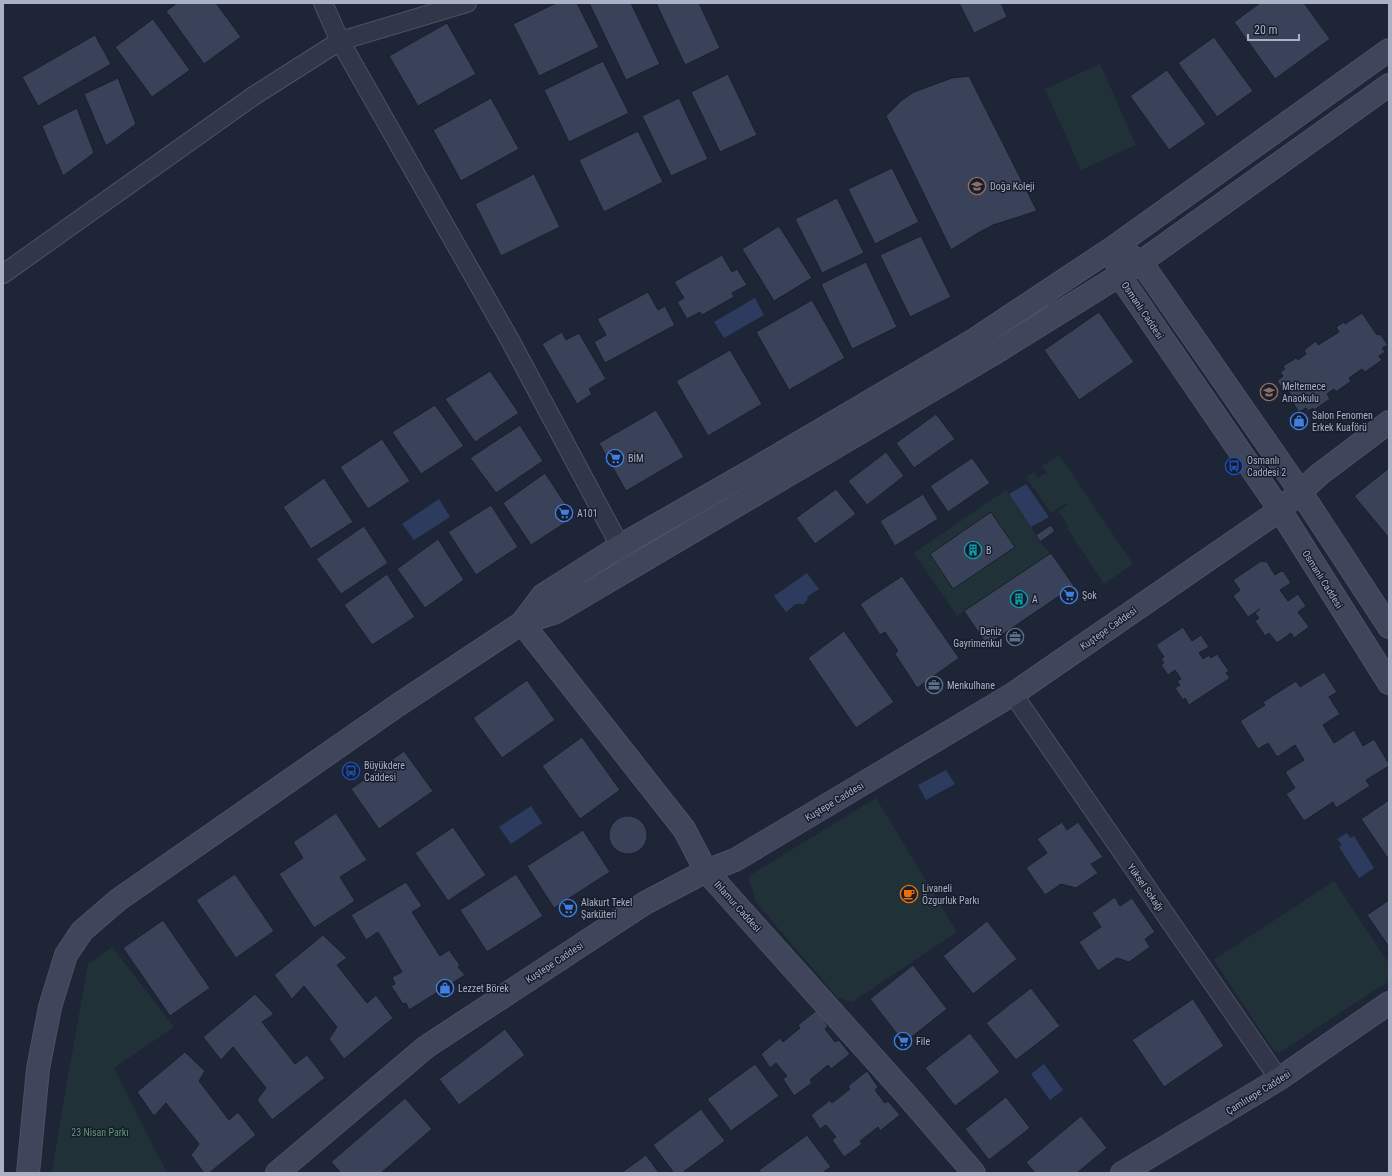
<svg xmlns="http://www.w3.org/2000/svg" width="1392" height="1176" font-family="'Roboto Condensed',sans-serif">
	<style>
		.green { fill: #203238; fill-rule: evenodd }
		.water { fill: #2d3b5e }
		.building { fill: #394258; stroke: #191f2e }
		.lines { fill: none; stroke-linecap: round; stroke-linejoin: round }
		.street-casing { stroke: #4c5263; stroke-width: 20 }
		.secondary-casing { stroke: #4c5263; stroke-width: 24 }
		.street { stroke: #313748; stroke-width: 18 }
		.secondary { stroke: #3f455b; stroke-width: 22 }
		.labels { text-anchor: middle; stroke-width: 3; stroke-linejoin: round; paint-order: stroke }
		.poi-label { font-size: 10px; fill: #abb1c5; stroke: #171d2c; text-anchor: start }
		.street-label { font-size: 10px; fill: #abb1c5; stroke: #171d2c }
		.park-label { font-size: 10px; fill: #619675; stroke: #171d2c }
	</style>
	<rect width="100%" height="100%" fill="#1e2537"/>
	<path class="green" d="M1100 64 1136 145 1081 170 1045 89Z
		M1059 455 1133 564 1104 584 1067 528 1069 527 1058 511 1068 505 1066 503 1051 513 1026 477 1034 472 1038 478 1047 473 1042 466Z
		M1006 490 1036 535 1045 548 1051 553 957 616 914 553ZM991 512 1015 547 953 589 930 554Z
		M876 798 957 932 852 1002 838 998 755 901C755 890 748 885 749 876Z
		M1334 881 1389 964V981L1279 1053 1274 1051 1214 960Z
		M112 947 174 1027 114 1068 167 1173H52L60 1122 88 964Z"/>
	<path class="water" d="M755 298 764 315 724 338 714 322Z
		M1026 484 1049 517 1031 527 1009 494Z
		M439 499 450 517 414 540 402 524Z
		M807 573 819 589 808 596 807 600 804 604H796L786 612 774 596Z
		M946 770 955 784 926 800 918 785Z
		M531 806 542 823 511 844 499 827Z
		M1347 833 1350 838 1354 836 1374 868 1359 878 1339 847 1342 845 1337 839Z
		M1044 1064 1063 1090 1050 1100 1031 1074Z"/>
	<path class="building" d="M177 3H216L241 37 204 64 166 11Z
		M556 3H577L599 47 539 76 513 24Z
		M589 3H631L660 64 626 80Z
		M656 3H699L720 48 685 65Z
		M959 3H1001L1007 17 974 33Z
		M1260 3H1304L1330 39 1275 79 1234 22Z
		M153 19 190 70 152 97 115 47Z
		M447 23 476 74 418 106 389 56Z
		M95 35 111 64 38 106 22 77Z
		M1214 37 1253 91 1217 117 1178 63Z
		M603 61 629 113 569 142 544 90Z
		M1167 70 1206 124 1169 150 1130 96Z
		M728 74 757 135 720 152 691 92Z
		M969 76 1037 211 993 225 978 233 951 250 886 116 902 100 914 92 952 78Z
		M118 78 136 124 106 146 84 94Z
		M491 98 519 149 461 181 433 130Z
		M679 98 708 159 671 176 642 116Z
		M77 108 94 153 63 176 42 126Z
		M638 131 663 182 604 212 579 160Z
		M892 168 919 222 875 244 848 189Z
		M534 174 560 227 501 256 475 204Z
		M837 198 864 253 822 273 795 219Z
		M779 226 812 278 774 301 742 249Z
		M921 236 951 297 910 317 880 255Z
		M722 255 732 272 737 269 747 285 732 293 734 297 702 315 700 312 687 319 677 302 684 298 674 282Z
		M866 262 897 327 852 349 821 284Z
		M648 292 658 310 665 306 675 325 605 363 594 342 606 335 597 319Z
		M812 300 845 358 789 390 756 332Z
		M1099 312 1134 362 1079 400 1044 350Z
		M1362 313 1377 335 1380 334 1388 345 1382 348 1385 352 1379 356 1382 360 1365 372 1362 369 1349 378 1351 381 1336 392 1334 389 1327 394 1330 399 1314 410 1313 408 1308 411 1306 408 1299 412 1293 403 1295 401 1285 386 1282 388 1277 381 1283 376 1280 372 1285 369 1283 366 1296 358 1298 360 1306 354 1304 350 1316 341 1318 345 1339 332 1336 327 1344 322 1345 324Z
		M562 332 566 340 579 333 606 379 589 389 592 394 577 404 542 344Z
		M730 350 762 404 708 436 676 381Z
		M490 371 519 413 475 442 445 399Z
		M435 405 464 446 421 474 392 432Z
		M656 410 684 457 626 491 599 443Z
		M936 414 955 439 914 468 896 443Z
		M520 425 543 461 496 493 470 458Z
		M382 439 410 481 368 509 340 467Z
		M886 452 904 476 867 505 848 481Z
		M972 458 990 483 948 512 930 486Z
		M1389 468V538L1354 496Z
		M545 473 574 517 531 545 503 503Z
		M324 478 353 522 311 549 283 507Z
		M836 489 856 514 815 544 796 518Z
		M923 494 938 519 895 546 880 521Z
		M491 505 518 547 476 575 448 532Z
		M991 512 1015 547 953 589 930 554Z
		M1051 525 1055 531 1040 542 1036 535Z
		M364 526 388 563 341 594 316 559Z
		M438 539 464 580 425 608 397 569Z
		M1051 553 1074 586 987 645 964 611Z
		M1261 561 1267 562 1275 575 1281 571 1284 572 1291 583 1280 590 1288 601 1298 594 1306 606 1298 612 1309 627 1294 638 1291 633 1277 643 1269 633 1265 636 1255 621 1259 618 1255 613 1260 609 1248 617 1233 596 1240 590 1233 580Z
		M387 574 415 617 372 645 344 605Z
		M902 576 959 658 917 688 895 654 898 651 885 632 880 635 860 604Z
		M1183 627 1192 641 1201 635 1209 647 1199 653 1203 659 1209 655 1211 658 1217 654 1229 671 1226 673 1230 678 1189 705 1185 698 1183 700 1175 688 1180 685 1177 681 1181 679 1175 670 1168 675 1161 665 1164 663 1161 659 1164 657 1156 645Z
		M844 631 894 702 856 728 808 658Z
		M1324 672 1337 692 1329 697 1340 714 1323 725 1334 743 1354 730 1363 746 1374 739 1389 764V766L1366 780 1370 786 1336 808 1333 802 1304 821 1286 794 1295 788 1285 772 1304 760 1295 745 1277 757 1268 743 1258 749 1240 721 1265 705 1263 702 1296 681 1300 687Z
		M527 680 555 720 502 758 473 718Z
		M582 737 620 790 580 819 542 766Z
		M404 751 433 791 379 829 351 789Z
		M1389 800V860L1361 819Z
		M336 813 367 860 340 877 355 901 314 928 279 874 303 858 293 842Z
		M609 835a19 19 0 1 1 38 0a19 19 0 1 1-38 0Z
		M1062 822 1067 830 1078 822 1103 857 1091 864 1098 873 1076 888 1061 884 1045 895 1026 868 1047 853 1037 839Z
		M453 827 486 875 448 901 415 853Z
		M583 830 610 872 554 908 527 866Z
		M235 874 274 931 236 958 196 900Z
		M516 874 543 916 487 952 460 910Z
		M406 882 422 906 412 912 440 956 449 950 460 965 458 967 465 975 409 1010 406 1003 403 1004 391 986 395 984 392 977 402 972 378 932 366 940 351 915Z
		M1115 897 1120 906 1132 898 1155 932 1145 939 1150 947 1129 962 1117 958 1098 971 1079 942 1101 927 1092 913Z
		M1389 900V947L1367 915Z
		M163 920 210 988 170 1016 123 948Z
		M987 921 1017 959 973 994 943 956Z
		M323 935 347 958 337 965 367 1003 376 995 393 1018 344 1059 329 1039 337 1027 304 986 292 999 274 975Z
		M913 965 947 1009 904 1043 870 999Z
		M1031 988 1060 1026 1016 1060 986 1023Z
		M255 994 274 1014 262 1022 295 1064 307 1055 325 1078 272 1120 257 1100 266 1088 233 1047 221 1060 203 1037Z
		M1193 999 1224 1046 1164 1087 1132 1040Z
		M817 1010 828 1026 825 1029 835 1042 839 1040 850 1054 831 1069 828 1065 810 1080 812 1083 794 1096 783 1079 787 1076 776 1063 770 1068 761 1054 780 1038 783 1042 800 1028 798 1025Z
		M505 1029 525 1055 459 1105 439 1079Z
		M970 1033 1000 1072 955 1106 925 1068Z
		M185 1052 205 1071 199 1081 229 1120 238 1112 256 1135 209 1173H204L191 1155 199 1144 166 1103 154 1116 137 1092Z
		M755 1064 779 1096 731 1131 707 1099Z
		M867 1071 878 1087 875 1090 885 1103 888 1101 900 1115 880 1131 878 1127 860 1141 862 1144 844 1157 832 1140 836 1137 826 1125 820 1129 811 1115 830 1100 832 1103 850 1089 848 1086Z
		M1006 1097 1030 1128 989 1160 965 1129Z
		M405 1098 432 1129 381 1173H341L331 1162Z
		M701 1109 725 1141 682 1173H674L653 1145Z
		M1081 1116 1107 1148 1077 1173H1035L1026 1162Z
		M807 1135 831 1167 822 1173H761L759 1170Z
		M646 1155 659 1173H621Z"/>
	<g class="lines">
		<defs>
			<path id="street" d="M323 3 340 41 510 340 620 546
				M3 274 255 95 340 41 467 3
				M1013 694 1279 1079"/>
			<path id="secondary" d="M1127 254 1141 262 1300 491 1389 627
				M1117 262 1119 275 1280 510 1389 683
				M522 623 543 595 620 546 753 470 974 340 1114 247 1389 50
				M522 623 684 829 706 871 904 1092 974 1173
				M28 1173 38 1069 50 1007 66 955 82 931 118 900 398 705 522 623 556 612 993 354 1141 262 1389 85
				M277 1173 426 1047 645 903 706 871 735 860 1013 694 1280 510 1320 474 1389 422
				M1122 1173 1279 1079 1389 1003"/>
		</defs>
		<use href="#street" class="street-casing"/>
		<use href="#secondary" class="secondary-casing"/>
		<use href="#street" class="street"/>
		<use href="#secondary" class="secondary"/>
	</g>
	<defs>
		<symbol id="school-ring" viewBox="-11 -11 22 22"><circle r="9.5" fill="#171d2c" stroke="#8d6e63" stroke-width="1.5"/><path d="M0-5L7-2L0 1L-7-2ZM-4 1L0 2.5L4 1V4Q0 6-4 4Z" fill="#8d6e63"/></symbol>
		<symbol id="shop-ring" viewBox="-11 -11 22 22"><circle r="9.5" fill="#171d2c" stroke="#3f7fe0" stroke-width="1.5"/><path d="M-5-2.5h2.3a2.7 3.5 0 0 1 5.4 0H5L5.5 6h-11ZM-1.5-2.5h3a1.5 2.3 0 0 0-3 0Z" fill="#3f7fe0"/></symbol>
		<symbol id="supermarket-ring" viewBox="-11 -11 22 22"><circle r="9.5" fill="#171d2c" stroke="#3f7fe0" stroke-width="1.5"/><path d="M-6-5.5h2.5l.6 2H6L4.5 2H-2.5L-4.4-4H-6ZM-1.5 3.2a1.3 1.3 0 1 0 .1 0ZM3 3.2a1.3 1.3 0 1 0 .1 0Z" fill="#3f7fe0"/></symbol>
		<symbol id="bus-ring" viewBox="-11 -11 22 22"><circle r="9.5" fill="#171d2c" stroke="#1a4fb4" stroke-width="1.5"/><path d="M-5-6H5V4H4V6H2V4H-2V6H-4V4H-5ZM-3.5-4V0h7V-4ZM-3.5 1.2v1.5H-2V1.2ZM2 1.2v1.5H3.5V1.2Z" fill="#1a4fb4"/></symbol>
		<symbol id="building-ring" viewBox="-11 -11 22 22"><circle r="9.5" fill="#171d2c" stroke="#0f9aa8" stroke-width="1.5"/><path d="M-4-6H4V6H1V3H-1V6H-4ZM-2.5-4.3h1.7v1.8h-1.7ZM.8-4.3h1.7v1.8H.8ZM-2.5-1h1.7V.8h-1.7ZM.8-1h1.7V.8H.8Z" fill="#0f9aa8"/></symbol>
		<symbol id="office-ring" viewBox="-11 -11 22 22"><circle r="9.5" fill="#171d2c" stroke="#5c6f8a" stroke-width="1.5"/><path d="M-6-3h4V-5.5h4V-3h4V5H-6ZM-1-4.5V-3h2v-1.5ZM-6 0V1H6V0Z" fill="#5c6f8a"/></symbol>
		<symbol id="cafe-ring" viewBox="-11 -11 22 22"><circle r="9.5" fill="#171d2c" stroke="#e8710a" stroke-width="1.5"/><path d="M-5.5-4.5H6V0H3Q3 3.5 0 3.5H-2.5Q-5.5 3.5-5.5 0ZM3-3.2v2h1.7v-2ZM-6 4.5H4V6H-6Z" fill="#e8710a"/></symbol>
	</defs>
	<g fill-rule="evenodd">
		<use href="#school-ring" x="967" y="176" width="20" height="20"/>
		<use href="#school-ring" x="1259" y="382" width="20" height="20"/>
		<use href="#shop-ring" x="1289" y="411" width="20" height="20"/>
		<use href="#supermarket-ring" x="605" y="448" width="20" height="20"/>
		<use href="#bus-ring" x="1224" y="456" width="20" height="20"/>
		<use href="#supermarket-ring" x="554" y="503" width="20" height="20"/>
		<use href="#building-ring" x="963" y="540" width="20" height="20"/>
		<use href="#supermarket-ring" x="1059" y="585" width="20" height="20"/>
		<use href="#building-ring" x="1009" y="589" width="20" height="20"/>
		<use href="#office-ring" x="1005" y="627" width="20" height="20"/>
		<use href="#office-ring" x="924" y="675" width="20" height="20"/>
		<use href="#bus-ring" x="341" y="761" width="20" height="20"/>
		<use href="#cafe-ring" x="899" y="884" width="20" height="20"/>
		<use href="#supermarket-ring" x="558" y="898" width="20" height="20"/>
		<use href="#shop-ring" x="435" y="978" width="20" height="20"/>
		<use href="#supermarket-ring" x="893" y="1031" width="20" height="20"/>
	</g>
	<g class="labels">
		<g class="poi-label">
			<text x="990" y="190">Doğa Koleji</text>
			<text x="1282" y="390">Meltemece<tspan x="1282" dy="12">Anaokulu</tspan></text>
			<text x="1312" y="419">Salon Fenomen<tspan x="1312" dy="12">Erkek Kuaförü</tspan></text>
			<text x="628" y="462">BİM</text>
			<text x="1247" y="464">Osmanlı<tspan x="1247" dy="12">Caddesi 2</tspan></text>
			<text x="577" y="517">A101</text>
			<text x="986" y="554">B</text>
			<text x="1082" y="599">Şok</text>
			<text x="1032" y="603">A</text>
			<text x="1002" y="635" text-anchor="end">Deniz<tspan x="1002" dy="12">Gayrimenkul</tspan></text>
			<text x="947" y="689">Menkulhane</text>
			<text x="364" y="769">Büyükdere<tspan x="364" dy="12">Caddesi</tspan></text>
			<text x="922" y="892">Livaneli<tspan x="922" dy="12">Özgurluk Parkı</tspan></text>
			<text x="581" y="906">Alakurt Tekel<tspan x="581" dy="12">Şarküteri</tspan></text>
			<text x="458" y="992">Lezzet Börek</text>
			<text x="916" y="1045">File</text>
		</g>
		<g class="street-label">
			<text transform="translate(1143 310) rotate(56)" y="4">Osmanlı Caddesi</text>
			<text transform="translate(1323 579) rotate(58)" y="4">Osmanlı Caddesi</text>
			<text transform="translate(1108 628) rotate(-35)" y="4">Kuştepe Caddesi</text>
			<text transform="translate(834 801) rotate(-31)" y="4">Kuştepe Caddesi</text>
			<text transform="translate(1146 887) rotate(55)" y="4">Yüksel Sokağı</text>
			<text transform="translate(738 906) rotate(48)" y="4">Ihlamur Caddesi</text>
			<text transform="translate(554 962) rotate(-33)" y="4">Kuştepe Caddesi</text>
			<text transform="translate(1258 1092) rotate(-32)" y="4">Çamlıtepe Caddesi</text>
		</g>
		<g class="park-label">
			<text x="100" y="1136">23 Nisan Parkı</text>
		</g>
	</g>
	<rect width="1392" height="1176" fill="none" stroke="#abb1c5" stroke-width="8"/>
	<path d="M1248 34v6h51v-6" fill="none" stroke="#abb1c5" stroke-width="2"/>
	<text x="1254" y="34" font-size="12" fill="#abb1c5" stroke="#171d2c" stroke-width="3" paint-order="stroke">20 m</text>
</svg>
